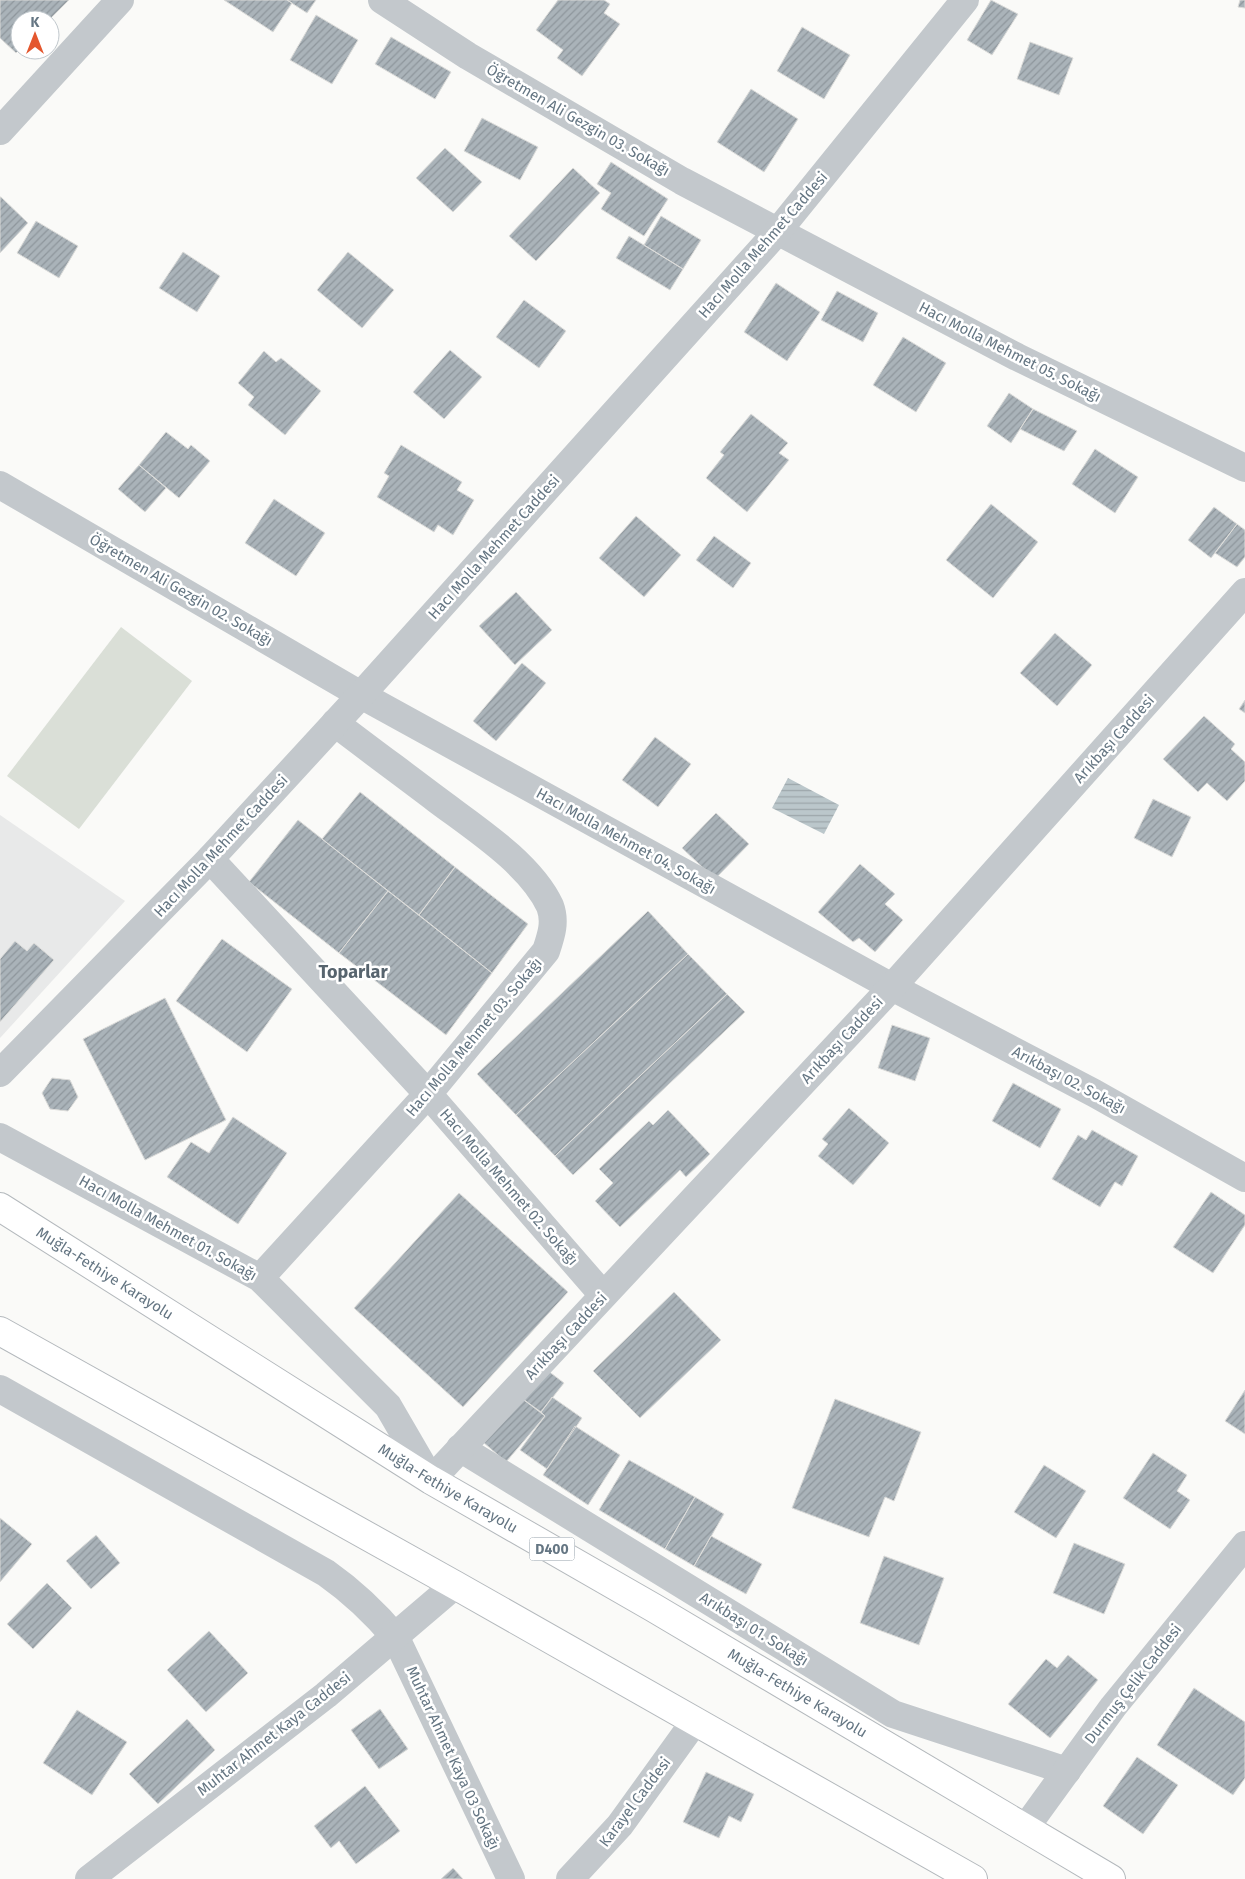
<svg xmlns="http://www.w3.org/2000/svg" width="1245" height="1879" font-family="'Fira Sans',sans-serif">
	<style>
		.built { fill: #e8e9e9 }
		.grass { fill: #dadfd7 }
		.water { fill: url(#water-rules) }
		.building { fill: url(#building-hatch); stroke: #dcdcda }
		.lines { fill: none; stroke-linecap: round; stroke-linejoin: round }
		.trunk-casing { stroke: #b4b9bd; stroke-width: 30 }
		.minor { stroke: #c3c8cc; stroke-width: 28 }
		.tertiary { stroke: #c3c8cc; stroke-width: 28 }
		.trunk { stroke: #fff; stroke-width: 28 }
		.labels { text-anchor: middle; stroke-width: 5; stroke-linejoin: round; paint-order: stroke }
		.shield { fill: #fff; stroke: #939fa8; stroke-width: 1 }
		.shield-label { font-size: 14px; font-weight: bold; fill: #657683 }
		.street-label { font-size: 15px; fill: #657683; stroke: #fff }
		.quarter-label { font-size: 18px; font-weight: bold; fill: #57646e; stroke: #fff }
	</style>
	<defs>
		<pattern id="water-rules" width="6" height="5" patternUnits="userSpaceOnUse" patternTransform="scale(1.25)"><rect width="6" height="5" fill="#bbc7cb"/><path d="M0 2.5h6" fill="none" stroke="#9ca6aa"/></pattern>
		<pattern id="building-hatch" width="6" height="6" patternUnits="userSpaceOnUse" patternTransform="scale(1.25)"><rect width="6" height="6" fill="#aab3b9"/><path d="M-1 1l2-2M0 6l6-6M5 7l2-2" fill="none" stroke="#8e969c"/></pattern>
	</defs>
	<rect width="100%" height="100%" fill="#fafaf8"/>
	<path class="built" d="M0 815 125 901 0 1038Z"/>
	<path class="grass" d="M121 627 192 681 79 829 7 776Z"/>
	<path class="water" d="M788 778 839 805 824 834 772 808Z"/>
	<path class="building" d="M0 0H69L49 20H20V49L16 53 0 38Z
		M224 0H287L292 3 273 32Z
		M287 0H316L307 13Z
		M558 0H604L610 4 604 13 620 24 582 76 557 58 563 50 536 30Z
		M991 0 1018 14 992 55 967 40Z
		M1240 0H1245V8L1238 7Z
		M316 15 358 40 332 84 290 60Z
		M802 27 850 55 824 99 777 71Z
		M391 37 451 72 435 99 375 64Z
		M1030 42 1073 58 1059 95 1017 79Z
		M751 89 798 119 764 172 717 142Z
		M482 118 538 147 520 180 464 151Z
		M445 148 482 182 453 212 416 178Z
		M611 162 668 199 644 236 601 209 611 193 597 184Z
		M573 168 600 193 536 261 509 236Z
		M1 197 28 223 0 253V197Z
		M661 216 701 240 683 269 644 245Z
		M36 221 78 246 59 278 17 253Z
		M629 236 683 269 670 290 616 258Z
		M183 252 220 276 197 312 159 288Z
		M348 252 394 290 362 328 317 290Z
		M776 283 820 312 787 361 744 332Z
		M837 291 878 313 863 342 821 320Z
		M524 300 566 331 539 368 496 337Z
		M903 337 946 363 916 412 873 385Z
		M450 350 482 377 444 419 413 392Z
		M264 351 276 362 281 358 321 391 285 435 248 405 254 397 238 383Z
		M1009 393 1033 409 1011 443 987 426Z
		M1033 409 1077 431 1064 451 1020 429Z
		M751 414 788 443 779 453 789 460 747 512 706 478 724 455 720 452Z
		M166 432 188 449 191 445 210 461 179 498 139 465Z
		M401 445 462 482 457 490 474 500 453 535 438 525 434 532 377 497 389 476 384 473Z
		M1095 449 1138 477 1115 513 1072 484Z
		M139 465 166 488 145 512 118 489Z
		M274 499 325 533 296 576 245 543Z
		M991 504 1038 542 993 598 946 560Z
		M1214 507 1237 524 1211 558 1188 540Z
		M636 516 681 555 644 597 599 558Z
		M1237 524 1245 530V557L1237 567 1215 553Z
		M714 536 751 563 733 588 696 560Z
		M516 592 552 630 515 665 479 626Z
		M1055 633 1092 665 1057 706 1020 673Z
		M522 663 546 683 496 741 473 721Z
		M1245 700V713L1239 709Z
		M1204 716 1235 744 1231 749 1245 762V781L1227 801 1207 783 1198 792 1163 759Z
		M655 737 691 764 658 807 622 780Z
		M360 792 455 867 419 915 322 839Z
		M1153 799 1191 817 1172 857 1134 838Z
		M716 813 749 844 715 879 682 848Z
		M298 820 388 891 339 953 249 882Z
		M860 864 895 894 885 904 903 920 875 952 859 938 853 942 818 912Z
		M455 867 528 924 492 973 419 915Z
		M388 891 492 973 446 1035 339 953Z
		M648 911 688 954 516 1115 477 1074Z
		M222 939 292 989 247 1052 176 1001Z
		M15 941 27 951 34 943 54 960 0 1022V959Z
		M688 954 727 994 555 1156 516 1115Z
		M727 994 745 1012 573 1175 555 1156Z
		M165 998 226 1120 145 1160 83 1039Z
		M892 1025 930 1038 915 1081 878 1068Z
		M52 1078 70 1080 78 1097 68 1111 50 1109 42 1093Z
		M1013 1083 1061 1109 1040 1148 992 1121Z
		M849 1108 889 1143 853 1185 818 1156 828 1144 822 1139Z
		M668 1110 710 1154 686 1177 680 1170 620 1227 595 1201 613 1183 599 1169 649 1121 653 1125Z
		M233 1117 287 1153 238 1224 167 1177 191 1142 209 1153Z
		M1092 1130 1138 1156 1122 1186 1115 1182 1100 1207 1052 1179 1078 1135 1086 1140Z
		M1211 1192 1245 1215V1225L1213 1273 1173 1247Z
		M459 1193 568 1292 463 1407 354 1308Z
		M674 1292 721 1340 640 1418 593 1371Z
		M543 1367 564 1383 541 1412 520 1397Z
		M1245 1390V1434L1225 1421Z
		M520 1397 545 1416 506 1462 483 1442Z
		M552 1397 582 1418 547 1469 520 1450 545 1416 541 1412Z
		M835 1399 921 1432 894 1501 885 1497 869 1537 792 1508Z
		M575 1426 620 1455 588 1505 543 1475Z
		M1153 1453 1187 1475 1177 1491 1190 1500 1170 1529 1123 1498Z
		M629 1460 695 1497 665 1549 599 1510Z
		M1044 1465 1086 1491 1056 1538 1014 1512Z
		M695 1497 724 1514 694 1566 665 1549Z
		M0 1518 32 1544 0 1582Z
		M96 1535 120 1563 91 1589 66 1561Z
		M711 1536 762 1564 746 1594 694 1566Z
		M1074 1543 1125 1564 1104 1614 1053 1593Z
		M884 1556 944 1578 919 1645 860 1623Z
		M47 1583 72 1608 33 1649 7 1624Z
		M209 1631 248 1673 206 1712 167 1670Z
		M1068 1655 1098 1680 1050 1738 1008 1704 1046 1659 1057 1668Z
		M1194 1688 1245 1722V1778L1233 1795 1157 1745Z
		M380 1709 408 1749 379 1769 351 1730Z
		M77 1710 127 1742 92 1795 43 1763Z
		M187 1719 215 1750 158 1804 129 1774Z
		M1137 1757 1178 1785 1143 1834 1103 1806Z
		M706 1772 754 1794 741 1822 729 1816 719 1838 683 1822Z
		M365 1786 400 1831 356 1864 339 1841 331 1848 314 1826Z
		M453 1868 463 1879H441Z"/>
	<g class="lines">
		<defs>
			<g id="trunk">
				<path id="s1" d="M0 1207 431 1480 654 1608 1111 1879"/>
				<path d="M0 1331 455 1585 973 1879"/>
			</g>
		</defs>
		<use href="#trunk" class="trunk-casing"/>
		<path class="minor" d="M382 0 468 56 682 181 1017 357 1245 468
			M0 485 361 695 892 987 1094 1093 1245 1178
			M210 859 428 1094 603 1295
			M0 1137 260 1278 388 1406 431 1480
			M260 1278 428 1094 546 951C551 936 556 922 550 906 530 863 473 827 436 799 403 774 369 749 335 723
			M0 1389 326 1573C353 1592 375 1613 396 1638L511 1879
			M460 1448 893 1714 1067 1771"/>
		<path class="tertiary" d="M0 131 120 0
			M0 1073 210 859 361 695 778 231 965 0
			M431 1480 892 987 1245 592
			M1026 1827 1113 1707 1245 1545
			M89 1879 326 1695 455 1585
			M570 1879 620 1825 695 1721"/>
		<use href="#trunk" class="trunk"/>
	</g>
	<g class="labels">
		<rect class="shield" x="529.5" y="1537.5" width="45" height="23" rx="4"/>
		<g class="shield-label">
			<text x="552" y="1554">D400</text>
		</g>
		<g class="street-label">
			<text transform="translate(578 120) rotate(30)" y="5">Öğretmen Ali Gezgin 03. Sokağı</text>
			<text transform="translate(763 245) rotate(-49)" y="5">Hacı Molla Mehmet Caddesi</text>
			<text transform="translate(1010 352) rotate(27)" y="5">Hacı Molla Mehmet 05. Sokağı</text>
			<text transform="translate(494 547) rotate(-48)" y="5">Hacı Molla Mehmet Caddesi</text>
			<text transform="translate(181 590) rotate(30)" y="5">Öğretmen Ali Gezgin 02. Sokağı</text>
			<text transform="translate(1114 739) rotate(-48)" y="5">Arıkbaşı Caddesi</text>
			<text transform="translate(626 841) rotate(29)" y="5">Hacı Molla Mehmet 04. Sokağı</text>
			<text transform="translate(221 846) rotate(-47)" y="5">Hacı Molla Mehmet Caddesi</text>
			<text transform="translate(474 1037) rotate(-50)" y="5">Hacı Molla Mehmet 03. Sokağı</text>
			<text transform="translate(842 1040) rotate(-47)" y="5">Arıkbaşı Caddesi</text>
			<text transform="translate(1069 1080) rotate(28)" y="5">Arıkbaşı 02. Sokağı</text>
			<text transform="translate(509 1187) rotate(49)" y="5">Hacı Molla Mehmet 02. Sokağı</text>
			<text transform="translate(168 1228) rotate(29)" y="5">Hacı Molla Mehmet 01. Sokağı</text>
			<text dy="5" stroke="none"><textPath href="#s1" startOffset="124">Muğla-Fethiye Karayolu</textPath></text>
			<text transform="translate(566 1336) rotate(-47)" y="5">Arıkbaşı Caddesi</text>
			<text dy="5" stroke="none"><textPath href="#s1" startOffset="529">Muğla-Fethiye Karayolu</textPath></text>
			<text transform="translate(754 1629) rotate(32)" y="5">Arıkbaşı 01. Sokağı</text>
			<text transform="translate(1133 1684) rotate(-52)" y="5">Durmuş Çelik Caddesi</text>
			<text dy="5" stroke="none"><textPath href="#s1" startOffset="934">Muğla-Fethiye Karayolu</textPath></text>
			<text transform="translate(274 1734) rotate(-38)" y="5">Muhtar Ahmet Kaya Caddesi</text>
			<text transform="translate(453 1758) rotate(65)" y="5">Muhtar Ahmet Kaya 03 Sokağı</text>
			<text transform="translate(635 1802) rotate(-53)" y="5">Karayel Caddesi</text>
		</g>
		<g class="quarter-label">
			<text x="353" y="978">Toparlar</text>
		</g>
	</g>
	<g transform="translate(35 35)"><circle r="24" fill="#ffffff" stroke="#c1c8cd"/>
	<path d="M0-4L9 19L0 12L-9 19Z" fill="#e4572e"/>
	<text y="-8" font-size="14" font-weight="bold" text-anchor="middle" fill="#657683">K</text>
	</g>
</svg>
